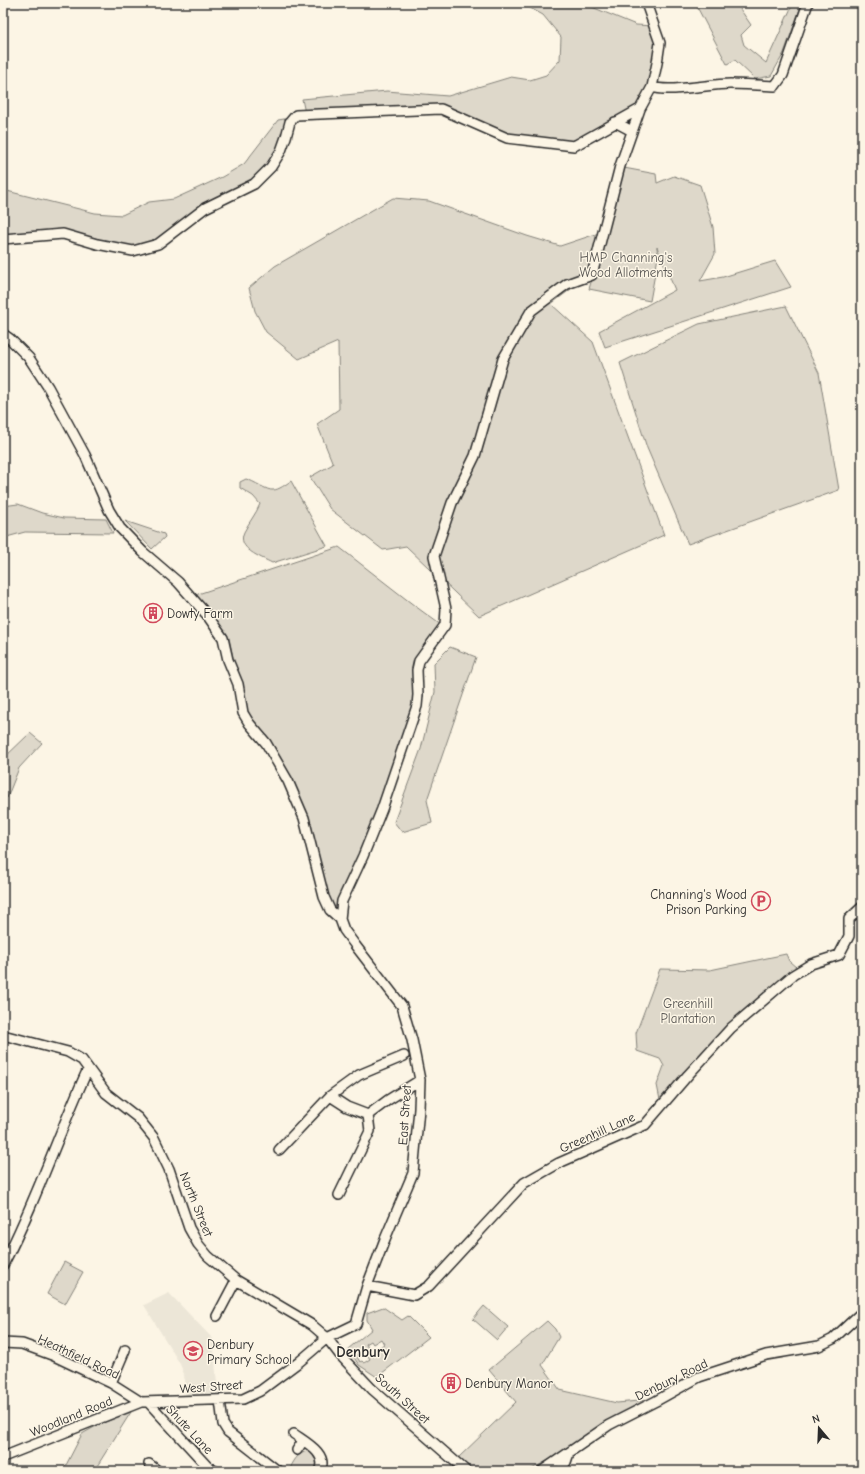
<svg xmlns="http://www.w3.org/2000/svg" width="865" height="1474" font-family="'Comic Neue',sans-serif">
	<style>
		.built { fill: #ece6d7 }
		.green { fill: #ded8ca; stroke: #84827a; fill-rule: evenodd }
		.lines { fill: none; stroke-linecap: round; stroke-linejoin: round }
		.minor-casing { stroke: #2b2b2b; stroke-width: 12 }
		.minor { stroke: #fcf5e5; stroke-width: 9 }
		.labels { text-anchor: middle; stroke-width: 3; stroke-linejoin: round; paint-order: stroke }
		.park-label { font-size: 13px; fill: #585653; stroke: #fcf5e5 }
		.poi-label { font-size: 13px; fill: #2b2b2b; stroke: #fcf5e5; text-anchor: start }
		.street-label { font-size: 13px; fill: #2b2b2b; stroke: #fcf5e5 }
		.quarter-label { font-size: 15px; font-weight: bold; fill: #2b2b2b; stroke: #fcf5e5 }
	</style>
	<rect width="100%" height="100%" fill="#fcf5e5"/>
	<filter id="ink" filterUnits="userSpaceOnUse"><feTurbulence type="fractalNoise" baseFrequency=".025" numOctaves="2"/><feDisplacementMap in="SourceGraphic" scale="8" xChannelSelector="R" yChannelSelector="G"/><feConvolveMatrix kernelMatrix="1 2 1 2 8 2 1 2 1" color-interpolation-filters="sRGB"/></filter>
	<g filter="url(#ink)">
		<path class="built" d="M169 1293 213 1339 218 1395 186 1398 184 1374 180 1364 144 1305Z"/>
		<path class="green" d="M521 3H582L636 25 654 26 657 63 640 109 571 147 531 144 495 138 439 112 305 113 302 99 387 91 448 96 511 77 530 80 546 75 560 60 561 37 543 15Z
			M695 3H736L751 25 741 35 744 45 766 63 791 8 798 3H802L784 53 771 76 755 79 735 60 727 64Z
			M290 118 284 143 258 179 157 242 133 251 60 232 3 239V190L95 213 122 215 149 202 174 199 222 177 244 164 278 120Z
			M624 168 656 174 657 183 674 176 700 185 713 227 715 254 700 281 723 277 775 261 791 287 605 347 599 331 675 290 657 247 658 257 650 301 589 289Z
			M393 198 429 201 527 236 560 246 599 233 587 272 575 286 551 304 593 342 664 535 479 616 406 546 383 550 330 509 310 477 333 464 317 424 339 409 338 342 299 359 266 332 255 311 249 288 275 266Z
			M786 306 819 373 839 490 688 544 647 448 620 363 699 324Z
			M246 479C254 481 267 491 273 490 279 490 286 484 291 481L327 546 272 563C261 557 236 549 244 532 249 522 256 514 260 504L253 496 240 488V482Z
			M18 504 42 513 64 518 106 519 113 533 25 532 3 538V506Z
			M125 521 164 534 165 537 152 549Z
			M339 547 415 606 441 625 416 660 415 693 413 707 379 809 339 899 338 913 333 908 327 897 307 817 251 722 246 711 244 690 234 662 229 638 210 612 195 595Z
			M450 647 476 657 427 800 432 823 402 832 394 822 421 749 435 692 434 663Z
			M30 733 42 743 19 768 7 798 3 794V759Z
			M786 954 789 961 797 968 670 1092 660 1100 657 1085 664 1066 660 1059 637 1051 636 1033 660 969 710 970Z
			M64 1262 83 1272 65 1304 47 1294Z
			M484 1306 508 1327 497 1340 473 1319Z
			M383 1307 402 1320 408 1316 429 1337 377 1377 359 1365 348 1349 372 1329 367 1320V1313ZM381 1339 384 1344 376 1350 378 1354 373 1357 371 1354 368 1356 370 1359 364 1363 362 1361 360 1362 356 1355 368 1348 366 1344 371 1341 373 1344Z
			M547 1321 555 1329 559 1337 542 1365 560 1390 617 1403 649 1400 614 1417 560 1454 528 1471H473L458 1458 516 1402 489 1370Z
			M131 1412 94 1471H63L82 1434 98 1425Z
			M308 1451C317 1456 319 1460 317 1471H289C293 1462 297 1453 308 1451Z"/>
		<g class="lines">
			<defs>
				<path id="minor" d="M652 87C669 93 710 84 730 84 745 84 760 85 775 86L783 75 808 3
					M615 122 632 131
					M3 239 63 234 97 244 133 251 158 244 205 208 254 184 271 167 281 151 286 137 290 122 296 115 441 109 507 138 574 146 640 109
					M3 334 10 339 29 358 48 387 85 455 109 510 120 528 143 552 178 582 207 615 223 638 228 660 238 684 243 713 249 723 266 743 288 781 304 818 324 897 330 910 340 919 344 930 355 945 402 1006 412 1040 420 1080 419 1109 413 1173 385 1239 367 1286 356 1324 327 1338 299 1362 260 1391 243 1399 141 1402 3 1457
					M340 919 342 901 363 856 382 809 417 706 418 695 417 670 419 661 445 625 446 609 434 556 452 503 475 456 503 359 531 311 567 284 592 275 620 166 640 109 652 87 657 63 660 43 646 3
					M3 1035 68 1052 82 1060 106 1093 138 1118 154 1138 169 1169 189 1228 198 1244 208 1256 236 1280 312 1325 327 1338 340 1355 372 1389 466 1471
					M330 1096 347 1107 368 1115
					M279 1150 330 1096 359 1075 404 1056
					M339 1195 370 1131 368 1115 388 1100 420 1080
					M3 1265C36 1202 58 1134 88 1069
					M367 1286 414 1295 429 1286 524 1183 559 1163 645 1125 688 1075 731 1028 793 975 811 964 839 955 849 936V919L862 907
					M217 1316 236 1280
					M3 1343 22 1344 52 1355 111 1383 141 1402
					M111 1383 125 1350
					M220 1400 223 1424 228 1432 278 1471
					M149 1403 207 1466 215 1471
					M294 1434C305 1442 329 1454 320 1471
					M297 1450 303 1441
					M149 1464 158 1471
					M542 1471 609 1425 656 1401 699 1377 766 1355 819 1346 833 1339 862 1312
					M560 1471 566 1462 569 1453"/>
			</defs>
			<use href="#minor" class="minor-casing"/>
			<use href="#minor" class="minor"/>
		</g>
	</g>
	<defs>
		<symbol id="building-ring" viewBox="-11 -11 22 22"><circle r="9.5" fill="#fcf5e5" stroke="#d1495b" stroke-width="1.5"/><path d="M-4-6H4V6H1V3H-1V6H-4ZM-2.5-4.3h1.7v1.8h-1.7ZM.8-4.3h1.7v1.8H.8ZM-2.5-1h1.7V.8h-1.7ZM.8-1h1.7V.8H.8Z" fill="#d1495b"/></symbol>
		<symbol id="parking-ring" viewBox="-11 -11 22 22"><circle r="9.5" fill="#fcf5e5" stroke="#d1495b" stroke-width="1.5"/><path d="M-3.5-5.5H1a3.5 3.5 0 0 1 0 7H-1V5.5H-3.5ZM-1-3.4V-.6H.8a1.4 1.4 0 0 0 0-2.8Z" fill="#d1495b"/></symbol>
		<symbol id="school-ring" viewBox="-11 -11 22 22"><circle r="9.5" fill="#fcf5e5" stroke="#d1495b" stroke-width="1.5"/><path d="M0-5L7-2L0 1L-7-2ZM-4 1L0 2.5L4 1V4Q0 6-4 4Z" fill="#d1495b"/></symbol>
	</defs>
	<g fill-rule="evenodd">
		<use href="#building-ring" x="142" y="602" width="22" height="22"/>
		<use href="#parking-ring" x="750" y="890" width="22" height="22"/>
		<use href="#school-ring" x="182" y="1340" width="22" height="22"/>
		<use href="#building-ring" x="440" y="1372" width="22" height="22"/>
	</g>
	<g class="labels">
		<g class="park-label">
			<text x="626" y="262">HMP Channing's<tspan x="626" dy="15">Wood Allotments</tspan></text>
			<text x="688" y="1008">Greenhill<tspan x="688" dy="15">Plantation</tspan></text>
		</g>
		<g class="poi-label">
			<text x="167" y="618">Dowty Farm</text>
			<text x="747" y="899" text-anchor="end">Channing's Wood<tspan x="747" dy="15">Prison Parking</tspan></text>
			<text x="207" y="1349">Denbury<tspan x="207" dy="15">Primary School</tspan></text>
			<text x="465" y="1388">Denbury Manor</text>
		</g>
		<g class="street-label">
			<text transform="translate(404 1115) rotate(-86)" y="5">East Street</text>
			<text transform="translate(597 1132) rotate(-24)" y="5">Greenhill Lane</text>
			<text transform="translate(197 1204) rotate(68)" y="5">North Street</text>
			<text transform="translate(79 1356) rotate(25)" y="5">Heathfield Road</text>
			<text transform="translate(671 1379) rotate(-26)" y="5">Denbury Road</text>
			<text transform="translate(211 1386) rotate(-4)" y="5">West Street</text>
			<text transform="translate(403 1398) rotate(42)" y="5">South Street</text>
			<text transform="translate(71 1416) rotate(-22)" y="5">Woodland Road</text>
			<text transform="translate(190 1429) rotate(47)" y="5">Shute Lane</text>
		</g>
		<g class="quarter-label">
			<text x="363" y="1357">Denbury</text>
		</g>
	</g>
	<rect width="865" height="1474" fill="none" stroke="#fcf5e5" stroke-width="16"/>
	<rect x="8" y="8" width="849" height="1458" fill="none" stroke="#2b2b2b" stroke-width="1.5" filter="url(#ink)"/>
	<g transform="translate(819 1428) rotate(341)" stroke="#fcf5e5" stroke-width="3" paint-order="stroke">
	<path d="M0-3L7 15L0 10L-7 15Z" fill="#2b2b2b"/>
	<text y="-6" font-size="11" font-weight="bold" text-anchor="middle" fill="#2b2b2b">N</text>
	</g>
</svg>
